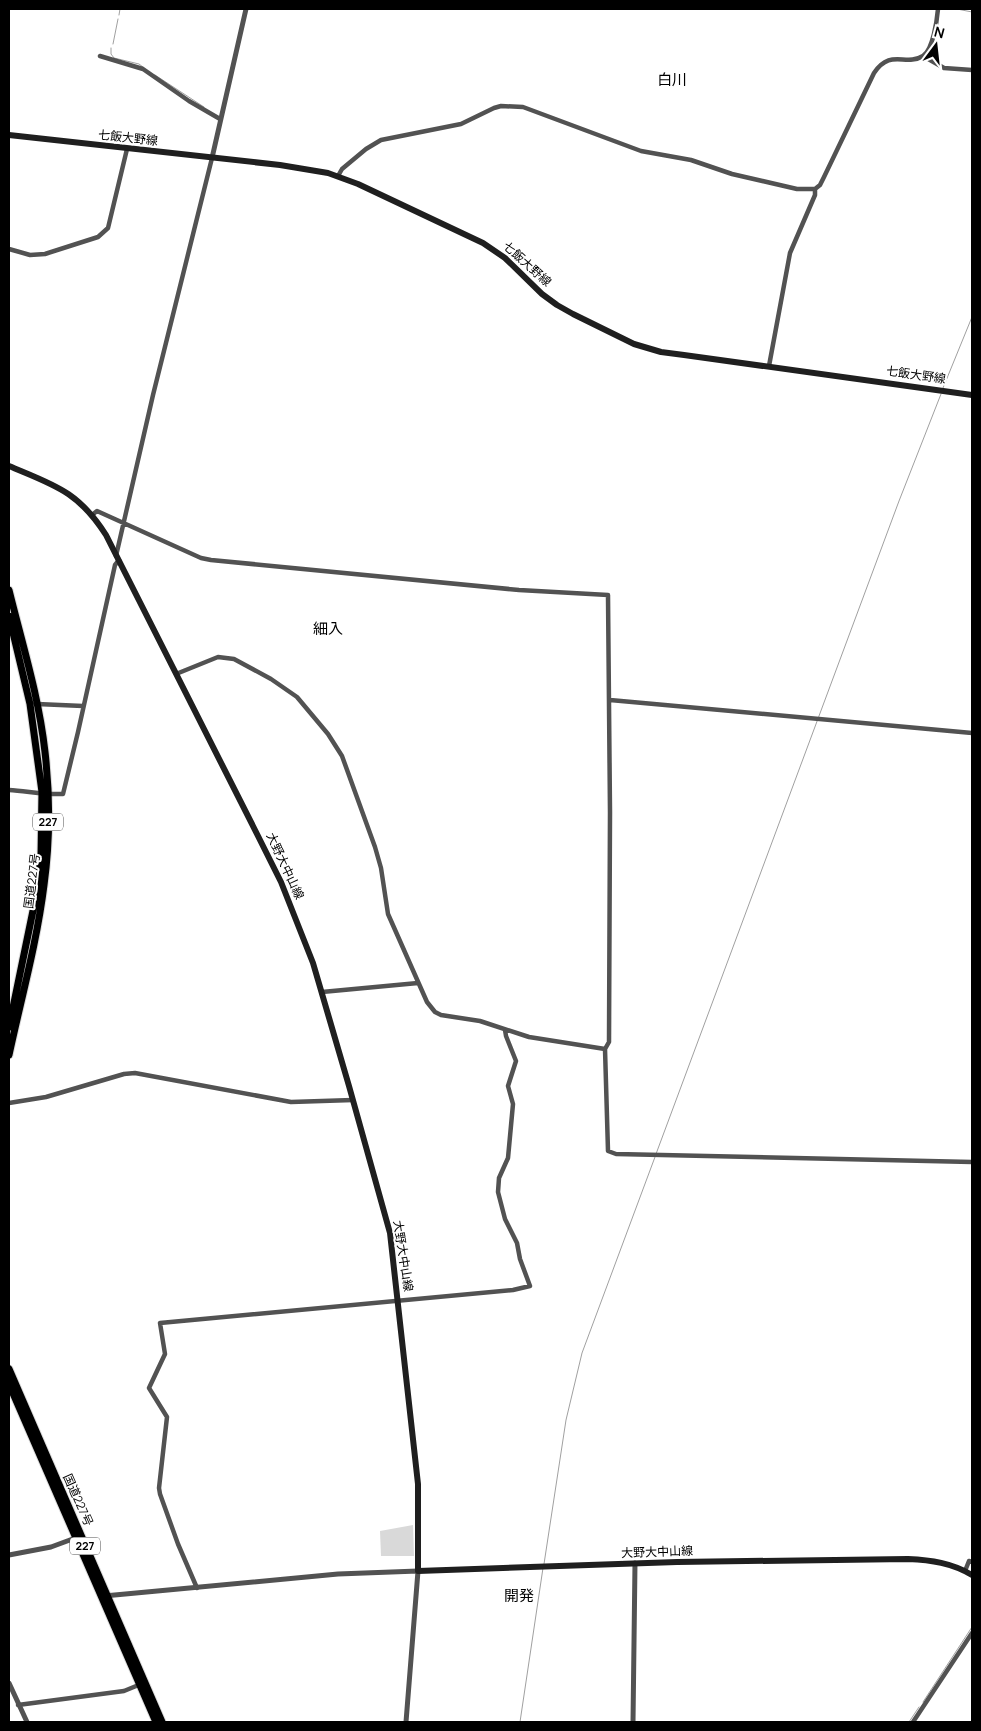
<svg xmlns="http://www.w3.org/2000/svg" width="981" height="1731" font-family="Manrope,'Noto Sans JP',sans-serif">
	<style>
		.green { fill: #d9d9d9 }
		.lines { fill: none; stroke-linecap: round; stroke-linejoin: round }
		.stream { stroke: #a0a0a0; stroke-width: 1 }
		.trunk-casing { stroke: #dbdbdb; stroke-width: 9 }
		.minor { stroke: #525252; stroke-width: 4.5 }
		.tertiary { stroke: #525252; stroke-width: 5 }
		.secondary { stroke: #1f1f1f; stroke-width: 6 }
		.trunk { stroke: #000; stroke-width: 7 }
		.labels { text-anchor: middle; stroke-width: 4; stroke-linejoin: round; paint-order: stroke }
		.shield { fill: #fff; stroke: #4c4c4c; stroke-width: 1 }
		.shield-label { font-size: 11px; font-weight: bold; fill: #000 }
		.street-label { font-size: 12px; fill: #000; stroke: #fff }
		.quarter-label { font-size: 15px; fill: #000; stroke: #fff }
	</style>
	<rect width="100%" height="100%" fill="#fff"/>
	<path class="green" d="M413 1525 414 1556H381L380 1531Z"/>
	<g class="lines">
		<path class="stream" d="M957 9 972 12
			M119 15 120 9
			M113 44 118 19
			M111 48V54L114 58 139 64 143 67
			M155 75 204 107
			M943 388 972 317
			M656 1154 899 501 941 394
			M544 1564 566 1420 582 1353 655 1157
			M923 1702 972 1627
			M520 1722 543 1568
			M909 1722 919 1707"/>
		<defs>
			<path id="trunk" d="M9 590C22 643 39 697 45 752 50 796 50 841 44 885 37 942 21 999 9 1055
				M9 616 30 704 42 792 41 856 35 901 9 1027
				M9 1369 162 1722
				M9 1384 156 1722"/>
		</defs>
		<use href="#trunk" class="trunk-casing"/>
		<path class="minor" d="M100 56 143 69 189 101 220 119
			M923 56 944 68 972 70
			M338 176 342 169 366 149 381 140 461 124 494 108 501 106 523 107 641 151 691 160 732 174 797 189H815
			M9 249 30 255 45 254 98 237 108 228 127 149
			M769 366 790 253 815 195V189L820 185 824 177 874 73C891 48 905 67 923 56 933 50 937 20 938 9
			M92 515 97 511 201 558 211 560 519 590 608 595 610 812 609 1042 605 1049 608 1151 616 1154 972 1162
			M116 556 153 395 212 158
			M176 674 218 657 234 659 271 679 297 697 328 734 342 756 375 847 381 868 388 914 427 1002 435 1012 441 1015 480 1021 529 1037 605 1049
			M610 700 972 733
			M37 704 83 706
			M9 790C27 791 45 795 63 794L78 732 115 565 119 560
			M322 992 418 983
			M9 1103 46 1097 124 1074 135 1073 291 1102 353 1100
			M965 1571 969 1561 972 1562
			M197 1588 178 1544 160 1494 159 1488 167 1417 149 1388 165 1354 160 1323 513 1290 530 1286 520 1259 517 1243 505 1219 498 1192 499 1178 508 1158 513 1104 508 1086 516 1061 506 1036 505 1030
			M18 1705 124 1691 141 1684
			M913 1722 972 1633"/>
		<path class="tertiary" d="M212 158 246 9
			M9 1555 51 1547 78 1537
			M104 1596 338 1574 418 1571 406 1722
			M9 1683 27 1722
			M633 1722 635 1563"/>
		<path class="secondary" d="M9 135 280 165 328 173 358 184 483 243 505 258 542 294 557 305 573 314 634 344 661 352 684 355 972 395
			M9 466C54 485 78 491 106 535L257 834 281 882 313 963 349 1086 390 1233 418 1484V1571L677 1562 908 1559C931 1560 952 1563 972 1575"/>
		<use href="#trunk" class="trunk"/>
	</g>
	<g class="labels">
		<g class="shield">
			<rect x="33" y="813.5" width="30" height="17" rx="4"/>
			<rect x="70" y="1537.5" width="30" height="17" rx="4"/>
		</g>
		<g class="shield-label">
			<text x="48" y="826">227</text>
			<text x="85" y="1550">227</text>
		</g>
		<g class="street-label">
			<text transform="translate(128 138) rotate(6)" y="4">七飯大野線</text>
			<text transform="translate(527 264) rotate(42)" y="4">七飯大野線</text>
			<text transform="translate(916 375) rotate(8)" y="4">七飯大野線</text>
			<text transform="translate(285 866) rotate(65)" y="4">大野大中山線</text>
			<text transform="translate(32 881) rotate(-83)" y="4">国道227号</text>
			<text transform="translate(403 1256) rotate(81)" y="4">大野大中山線</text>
			<text transform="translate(78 1500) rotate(66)" y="4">国道227号</text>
			<text transform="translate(657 1552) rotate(-2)" y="4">大野大中山線</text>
		</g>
		<g class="quarter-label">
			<text x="672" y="85">白川</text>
			<text x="328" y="634">細入</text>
			<text x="519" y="1601">開発</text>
		</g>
	</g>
	<rect width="981" height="1731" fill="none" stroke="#000000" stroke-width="20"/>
	<g transform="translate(936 45) rotate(15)" stroke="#ffffff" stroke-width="4" paint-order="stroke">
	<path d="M0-4L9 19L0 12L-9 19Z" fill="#000000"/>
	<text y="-8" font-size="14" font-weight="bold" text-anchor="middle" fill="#000000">N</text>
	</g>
</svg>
